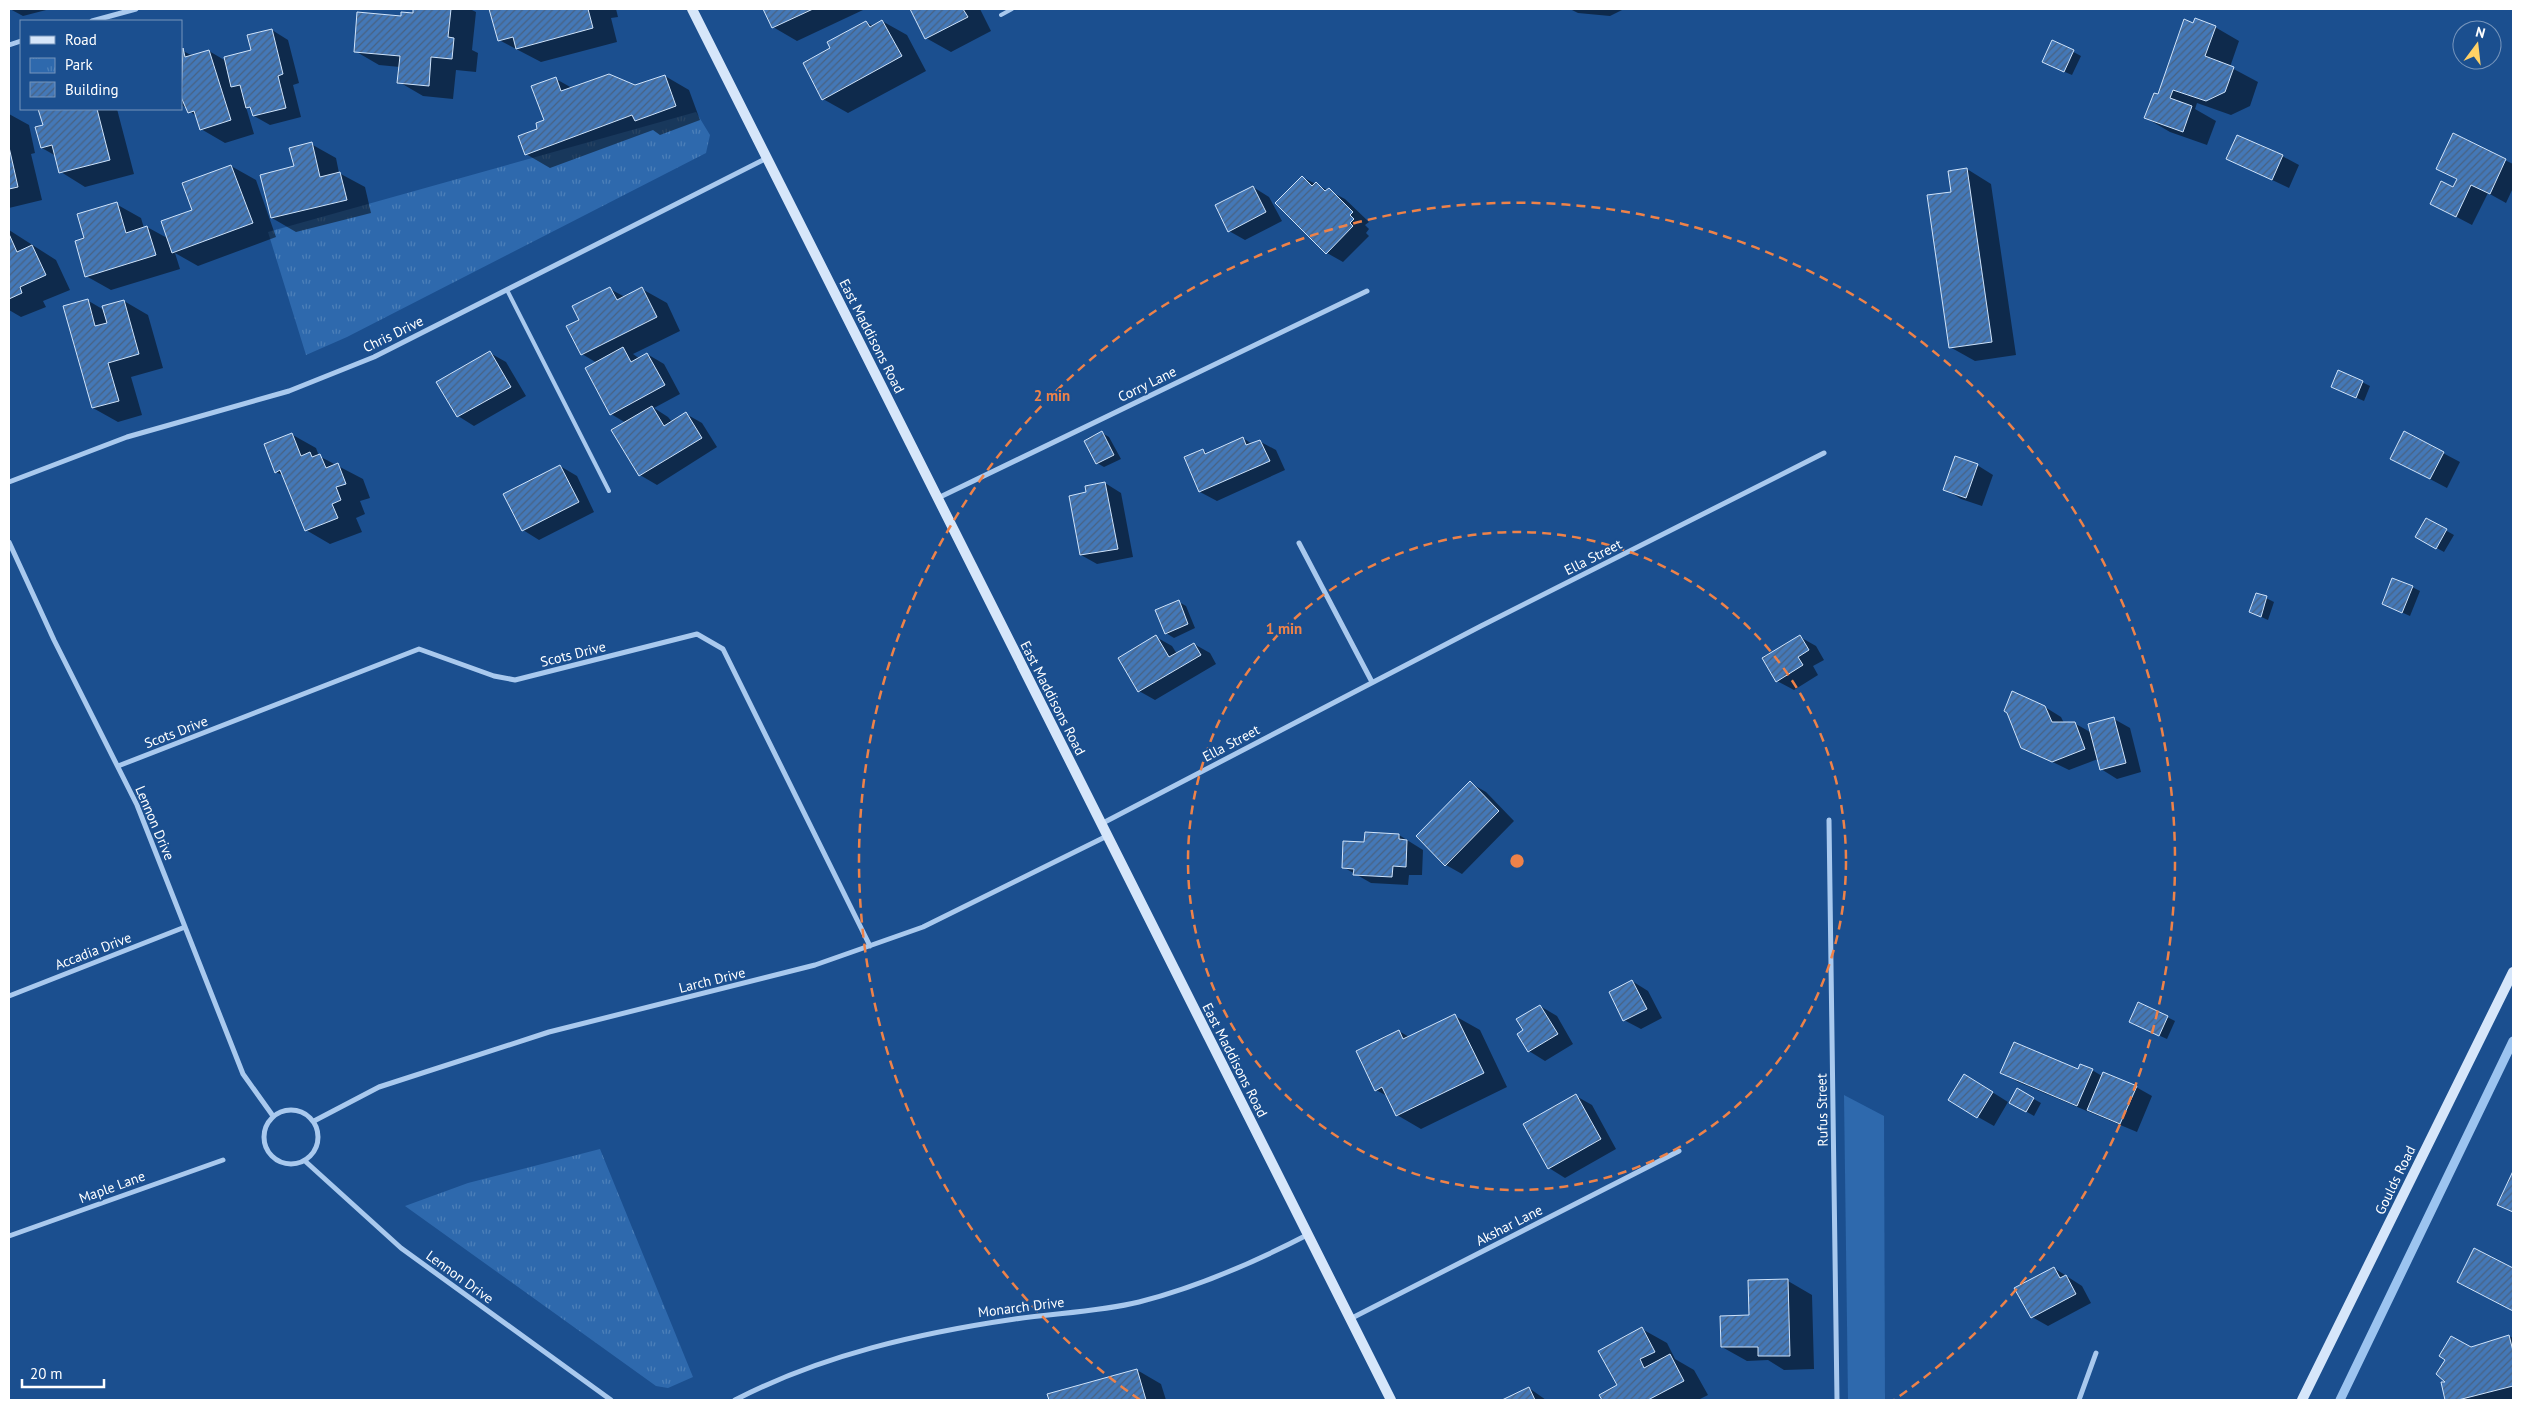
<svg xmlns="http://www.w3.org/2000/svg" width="2522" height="1409" font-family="'PT Sans',sans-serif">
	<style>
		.grass { fill: #2e69ad }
		.park { fill: url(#park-tufts) }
		.shadow { fill: #0007 }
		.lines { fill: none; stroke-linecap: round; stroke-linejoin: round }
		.stream { stroke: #9cc4f0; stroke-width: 9 }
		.building { fill: url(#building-hatch); stroke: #cfe3fa }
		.lane { stroke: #a9c9ee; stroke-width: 4 }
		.street { stroke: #a9c9ee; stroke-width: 5 }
		.secondary { stroke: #d6e6fa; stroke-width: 10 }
		.ring { fill: none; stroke: #ee8249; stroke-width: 2.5; stroke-dasharray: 9 6 }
		.labels { text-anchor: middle; stroke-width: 4; stroke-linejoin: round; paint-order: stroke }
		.street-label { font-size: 14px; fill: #fff; stroke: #1b4f8f }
		.centre { fill: #ee8249; stroke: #1b4f8f; stroke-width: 2.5 }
		.ring-label { font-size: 15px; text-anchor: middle; font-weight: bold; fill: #ee8249; stroke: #1b4f8f; stroke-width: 4; stroke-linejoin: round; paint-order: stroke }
	</style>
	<defs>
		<pattern id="park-tufts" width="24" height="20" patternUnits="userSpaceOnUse" patternTransform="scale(1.25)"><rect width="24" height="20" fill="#2e69ad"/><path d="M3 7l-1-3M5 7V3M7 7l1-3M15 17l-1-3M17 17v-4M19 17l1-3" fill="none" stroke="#4d80b9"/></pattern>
		<pattern id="building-hatch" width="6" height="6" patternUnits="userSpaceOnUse" patternTransform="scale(1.25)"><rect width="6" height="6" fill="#4478b7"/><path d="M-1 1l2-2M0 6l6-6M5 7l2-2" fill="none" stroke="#486282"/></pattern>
	</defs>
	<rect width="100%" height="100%" fill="#1b4f8f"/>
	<path class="grass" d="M1844 1095 1884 1116 1885 1400H1848Z"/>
	<path class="park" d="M696 112 710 135 706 153 347 337 306 355 268 232Z
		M600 1149 693 1377 668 1388 656 1386 405 1206 468 1183Z"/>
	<path class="shadow" d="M10 9H50L23 16Z
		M415 9H470L476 12 472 50 478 53 476 72 456 70 453 99 423 96 399 82 400 67 379 65 355 51 402 18 414 15Z
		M490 9H616L618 17 611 18 617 42 541 62 499 40Z
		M764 9H862L863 10 797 41 773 27Z
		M911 9H980L991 31 951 52 926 38Z
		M1570 9H1624L1610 16 1578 13Z
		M882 21 907 35 926 71 848 113 823 99 832 48 866 22 873 26Z
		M2194 24 2215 27 2239 41 2230 67 2258 82 2250 106 2231 115 2197 103 2195 109 2216 121 2207 145 2170 132 2146 118Z
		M272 30 288 40 299 83 293 85 301 117 270 125 254 116 253 110 246 107 254 134 225 143 201 129 197 117 181 104V50L193 56 209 51 226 61 252 51Z
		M2053 41 2081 56 2072 75 2051 66Z
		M665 76 689 90 700 120 660 135 653 130 550 168 526 154 545 121 556 79 572 88 635 87Z
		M40 109H117L134 174 85 187 61 172 56 156 42 148 44 126Z
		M9 114 29 125 35 153 31 154 42 200 9 208Z
		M2453 135 2513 164V188L2506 203 2488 193 2472 225 2432 204 2454 189 2458 180 2437 168Z
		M311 144 336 158 339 173 365 187 371 213 296 232 272 218 295 167Z
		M2282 156 2299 165 2289 188 2228 159Z
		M231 166 256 180 276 237 198 266 175 253 180 269 111 290 86 276V239L116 204 141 218 144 228 147 227 169 239Z
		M1967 169 1991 184 2016 355 1975 361 1950 347 1952 193Z
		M1302 177 1345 199 1369 222 1365 225 1369 229 1366 233 1369 236 1343 262 1327 253Z
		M1253 187 1269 197 1282 221 1245 240 1229 231Z
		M9 230 56 260 70 290 43 301 46 307 21 317 9 310Z
		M610 289 625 297 642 289 667 303 680 331 633 354 640 359 647 354 664 364 680 394 654 408 668 417 672 422 686 414 702 423 717 447 657 485 640 475 613 431 626 423 611 414 597 363 582 354 581 320Z
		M87 300 104 310 124 301 148 315 163 368 131 377 142 415 118 422 93 408Z
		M490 353 506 362 526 396 474 426 458 416Z
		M2362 382 2370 386 2364 401 2332 387Z
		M1102 433 1109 437 1121 459 1104 467 1097 463Z
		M2405 433 2460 462 2447 488 2392 459Z
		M291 434 316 448 319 456 363 479 370 498 360 501 365 514 356 518 362 532 330 544 306 530 284 476 276 472Z
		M1243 438 1252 444 1259 441 1276 450 1285 470 1217 501 1200 492 1185 458 1203 450 1208 454Z
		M1977 465 1993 475 1982 506 1961 499 1945 489Z
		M560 466 577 476 594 512 539 540 523 530Z
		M1105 483 1121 493 1133 557 1097 564 1081 555 1087 493Z
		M2427 520 2454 535 2444 552 2417 537Z
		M2412 587 2420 591 2410 616 2383 604Z
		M2266 598 2274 602 2268 620 2250 612Z
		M1179 602 1186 606 1195 628 1174 638 1166 633Z
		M1156 637 1172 646 1177 654 1194 644 1210 653 1216 664 1155 700 1139 691Z
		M1800 637 1816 646 1824 660 1813 666 1818 675 1794 690 1777 681Z
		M2045 707 2061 717 2064 723H2074L2092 733 2114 719 2130 728 2141 772 2117 779 2101 769 2098 759 2069 770 2022 747 2008 712Z
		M1470 783 1486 792 1514 821 1462 874 1446 865Z
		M1399 835 1423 850 1422 875H1409L1408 885 1371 883 1343 867 1365 843Z
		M1632 981 1648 991 1662 1018 1641 1029 1624 1020Z
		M1540 1006 1557 1016 1573 1044 1545 1061 1529 1051 1524 1031Z
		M1455 1016 1480 1030 1507 1087 1421 1129 1397 1115 1389 1097 1376 1090 1399 1031 1409 1037Z
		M2167 1017 2175 1021 2167 1039 2138 1026Z
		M2092 1070 2102 1076 2136 1087 2152 1096 2137 1132 2018 1082 2002 1073Z
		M1981 1085 2008 1102 1994 1126 1978 1117Z
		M2018 1090 2041 1103 2034 1116 2010 1102Z
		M1576 1096 1592 1105 1616 1149 1565 1178 1549 1168Z
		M2054 1268 2082 1286 2091 1303 2048 1326 2032 1317Z
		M1788 1281 1812 1295 1814 1369 1784 1370 1768 1360 1747 1361 1722 1347Z
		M1642 1329 1667 1343 1675 1359 1694 1370 1708 1395 1698 1400H1604L1601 1395 1618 1386Z
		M2509 1336 2513 1338V1400H2447L2443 1383 2447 1382 2471 1348Z
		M1137 1370 1161 1384 1166 1400H1050L1049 1395Z
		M1529 1388 1546 1400H1505Z"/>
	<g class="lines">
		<path class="stream" d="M2340 1400 2513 1041"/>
	</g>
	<path class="building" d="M413 9H451L448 37 454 38 452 59 431 57 429 86 397 83 400 56 354 52 357 12 401 16V12L413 13Z
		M489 9H588L593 28 516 49 513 37 498 41Z
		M763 9H813L772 28Z
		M910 9H963L968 17 925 39Z
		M2195 18 2216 26 2205 56 2234 67 2225 92 2206 101 2173 90 2170 98 2192 106 2183 132 2144 118 2154 93 2158 94 2184 19 2193 23Z
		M882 20 902 56 822 100 803 63 830 48 827 42 866 21 870 27Z
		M272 29 283 74 278 76 286 108 253 116 250 107 246 108 240 85 231 87 224 57 251 50 247 35Z
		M2052 40 2074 50 2064 72 2042 62Z
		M183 48 185 57 209 50 231 120 200 130 194 111 188 113 181 97Z
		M609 74 635 85 665 75 676 106 635 121 632 115 525 155 518 136 537 129 536 123 544 120 531 86 556 77 561 91Z
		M38 109H97L110 160 59 173 52 145 41 148 35 127 43 125Z
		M2453 133 2506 159 2490 194 2471 185 2456 217 2430 204 2441 181 2453 187 2457 179 2436 169Z
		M2237 135 2283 155 2272 180 2226 159Z
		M312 142 320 177 340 172 347 200 271 218 260 175 294 166 289 148Z
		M9 147 18 187 9 189Z
		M231 165 253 223 172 253 161 221 192 210 182 183Z
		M1967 168 1992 342 1949 348 1927 195 1951 192 1948 171Z
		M1302 176 1312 186 1316 182 1325 191 1329 188 1353 212 1350 215 1354 219 1350 223 1353 226 1326 254 1275 203Z
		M1253 186 1266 212 1228 232 1215 205Z
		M117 202 126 233 147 226 156 255 85 277 75 241 84 238 77 214Z
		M9 234 17 252 32 245 46 275 20 287 22 293 9 299Z
		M610 287 617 300 642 287 657 317 581 355 566 326 579 320 572 306Z
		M88 299 95 326 107 323 102 306 124 300 139 354 108 363 119 401 92 408 63 306Z
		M623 347 631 362 647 353 665 385 610 415 585 368Z
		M490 351 511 387 457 417 436 382Z
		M2338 370 2363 381 2356 398 2331 387Z
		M652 406 664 426 686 412 702 438 639 476 611 430Z
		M1102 431 1114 455 1096 464 1084 441Z
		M2404 431 2444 452 2430 479 2390 459Z
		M292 433 301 456 310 452 312 457 320 454 326 468 338 463 346 484 336 487 341 500 332 504 338 518 305 531 280 470 275 473 264 444Z
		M1243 437 1246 445 1260 440 1270 461 1199 492 1184 457 1203 449 1205 454Z
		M1955 456 1978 464 1966 498 1943 490Z
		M560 465 579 502 522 531 503 494Z
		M1105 482 1118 549 1080 555 1069 496 1086 492 1085 486Z
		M2426 518 2447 529 2436 549 2415 537Z
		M2392 578 2413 586 2402 613 2382 604Z
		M2256 593 2267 596 2261 617 2249 612Z
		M1179 600 1188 624 1165 634 1155 610Z
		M1156 635 1169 657 1194 643 1201 655 1138 692 1118 658Z
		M1800 635 1809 650 1798 657 1803 665 1776 682 1762 658Z
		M2012 691 2045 706 2052 722H2075L2085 749 2052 762 2021 748 2007 713 2004 711Z
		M2114 717 2126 763 2100 770 2088 724Z
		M1470 781 1499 811 1445 866 1416 836Z
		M1365 832 1399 834V839L1407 840 1406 867 1393 866 1392 877 1353 875 1354 869 1342 868 1343 841 1364 842Z
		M1632 980 1647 1009 1623 1021 1609 992Z
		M2138 1002 2168 1016 2159 1036 2129 1022Z
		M1540 1005 1558 1034 1528 1052 1517 1034 1523 1030 1516 1019Z
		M1455 1014 1484 1073 1396 1116 1382 1087 1375 1091 1356 1051 1399 1030 1403 1039Z
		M2014 1042 2078 1069 2080 1064 2093 1069 2077 1106 2000 1073Z
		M2103 1072 2137 1086 2120 1124 2087 1110Z
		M1964 1074 1993 1092 1977 1118 1948 1100Z
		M2017 1088 2034 1098 2026 1112 2009 1103Z
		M1576 1094 1601 1139 1548 1169 1523 1124Z
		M2513 1171V1212L2497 1205Z
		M2474 1248 2513 1268V1311L2457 1282Z
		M2054 1267 2060 1278 2066 1275 2076 1294 2031 1318 2014 1288Z
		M1788 1279 1790 1356H1758V1347H1721L1720 1316 1749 1315 1748 1280Z
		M1642 1327 1655 1352 1640 1359 1644 1368 1670 1354 1684 1381 1648 1400H1602L1599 1395 1617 1385 1598 1351Z
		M2509 1335 2513 1351V1386L2458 1400H2445L2441 1382H2445L2436 1374 2445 1360 2439 1356 2451 1336 2471 1347Z
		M1137 1369 1146 1400H1049L1047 1394Z
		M1529 1387 1535 1400H1502Z"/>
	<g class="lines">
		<path class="lane" d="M1001 15 1012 9
			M507 290 609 491"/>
		<path class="street" d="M92 21 136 9
			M9 45 21 41
			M9 482 127 437 289 391 374 357 767 158
			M938 498 1367 291
			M9 542 54 640 137 805 243 1074 273 1116
			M1299 543 1372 682
			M118 766 419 649 494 676 515 680 697 634 723 649 870 946
			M1829 820 1837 1400
			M1101 824 1481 626 1824 453
			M9 996 185 927
			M264 1137a27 27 0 1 1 54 0a27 27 0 1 1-54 0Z
			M314 1121 379 1087 549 1032 815 965 923 927 1107 836
			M305 1161 401 1248 611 1400
			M9 1236 223 1160
			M1350 1319 1679 1151
			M735 1400C822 1355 919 1333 1015 1319 1055 1313 1098 1312 1139 1302 1198 1287 1253 1263 1307 1235
			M2079 1400 2096 1353"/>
		<path class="secondary" d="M692 9 1391 1400
			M2302 1400 2513 972"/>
	</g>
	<g class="ring">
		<circle cx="1517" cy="861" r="329"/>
		<path d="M1140 1400A658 658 0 1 1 1894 1400"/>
	</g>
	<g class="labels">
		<g class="street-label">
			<text transform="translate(393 334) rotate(-26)" y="5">Chris Drive</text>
			<text transform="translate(872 336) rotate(63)" y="5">East Maddisons Road</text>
			<text transform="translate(1147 384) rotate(-26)" y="5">Corry Lane</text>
			<text transform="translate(1593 557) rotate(-27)" y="5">Ella Street</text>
			<text transform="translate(573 654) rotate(-14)" y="5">Scots Drive</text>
			<text transform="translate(1053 698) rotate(63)" y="5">East Maddisons Road</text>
			<text transform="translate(176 732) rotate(-21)" y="5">Scots Drive</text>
			<text transform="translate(1231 743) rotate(-28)" y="5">Ella Street</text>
			<text transform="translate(155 823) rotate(67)" y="5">Lennon Drive</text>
			<text transform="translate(93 951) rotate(-21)" y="5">Accadia Drive</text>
			<text transform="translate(712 980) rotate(-14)" y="5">Larch Drive</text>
			<text transform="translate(1235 1060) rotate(63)" y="5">East Maddisons Road</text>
			<text transform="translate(1822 1110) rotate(-91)" y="5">Rufus Street</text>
			<text transform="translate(2395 1180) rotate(-64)" y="5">Goulds Road</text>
			<text transform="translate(112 1187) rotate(-20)" y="5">Maple Lane</text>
			<text transform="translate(1509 1225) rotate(-27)" y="5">Akshar Lane</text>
			<text transform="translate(460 1277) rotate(36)" y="5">Lennon Drive</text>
			<text transform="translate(1021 1307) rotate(-7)" y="5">Monarch Drive</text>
		</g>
	</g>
	<circle cx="1517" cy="861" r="8" class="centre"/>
	<g class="ring-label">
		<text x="1052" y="401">2 min</text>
		<text x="1284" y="634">1 min</text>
	</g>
	<rect width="2522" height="1409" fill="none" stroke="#ffffff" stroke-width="20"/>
	<rect x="20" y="20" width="162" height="90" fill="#1b4f8f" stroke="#7695bc"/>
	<rect x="30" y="36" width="25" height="8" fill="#d6e6fa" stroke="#7695bc"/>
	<text x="65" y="45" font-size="15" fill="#ffffff">Road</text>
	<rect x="30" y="58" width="25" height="15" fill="url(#park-tufts)" stroke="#7695bc"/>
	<text x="65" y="70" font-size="15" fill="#ffffff">Park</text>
	<rect x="30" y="82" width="25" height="15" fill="url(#building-hatch)" stroke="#7695bc"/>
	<text x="65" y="95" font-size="15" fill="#ffffff">Building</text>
	<g transform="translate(2477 45) rotate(15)"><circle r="24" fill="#1b4f8f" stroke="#7695bc"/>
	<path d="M0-4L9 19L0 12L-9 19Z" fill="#ffd166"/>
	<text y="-8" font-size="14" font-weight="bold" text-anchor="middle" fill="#ffffff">N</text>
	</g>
	<path d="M22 1379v8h82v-8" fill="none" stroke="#ffffff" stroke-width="2.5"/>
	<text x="30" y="1379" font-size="15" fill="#ffffff" stroke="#1b4f8f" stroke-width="4" paint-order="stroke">20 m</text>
</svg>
